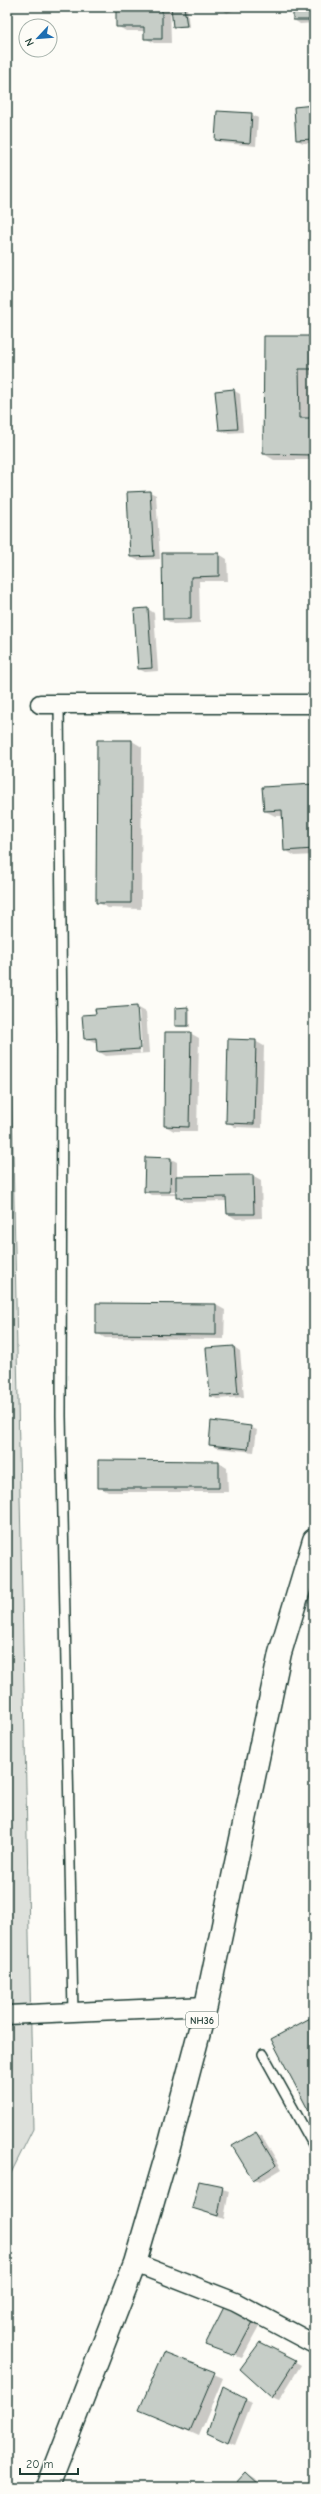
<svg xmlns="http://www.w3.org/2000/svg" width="321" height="2494" font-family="'Comic Neue',sans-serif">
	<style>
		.green { fill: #dde0db; stroke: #7e8e88 }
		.shadow { fill: #0003; fill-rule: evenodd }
		.building { fill: #c6cdc7; stroke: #1f3d34 }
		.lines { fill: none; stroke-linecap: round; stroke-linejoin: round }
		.lane-casing { stroke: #1f3d34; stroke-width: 12 }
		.street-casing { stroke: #1f3d34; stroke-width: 21 }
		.highway-casing { stroke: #1f3d34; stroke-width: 25 }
		.lane { stroke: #fdfcf7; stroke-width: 9 }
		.street { stroke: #fdfcf7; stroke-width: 18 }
		.highway { stroke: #fdfcf7; stroke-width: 22 }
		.labels { text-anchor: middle; stroke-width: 3; stroke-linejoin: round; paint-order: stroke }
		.shield { fill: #fdfcf7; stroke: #62766e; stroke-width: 1 }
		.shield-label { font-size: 10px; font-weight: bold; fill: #1f3d34 }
	</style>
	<rect width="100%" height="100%" fill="#fdfcf7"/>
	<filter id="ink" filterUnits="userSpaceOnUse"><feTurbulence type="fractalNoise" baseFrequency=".025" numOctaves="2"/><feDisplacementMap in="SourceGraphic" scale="8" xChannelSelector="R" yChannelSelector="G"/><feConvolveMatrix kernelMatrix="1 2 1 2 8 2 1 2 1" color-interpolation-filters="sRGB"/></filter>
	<g filter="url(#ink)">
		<path class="green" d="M7 862 33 2129 7 2181Z"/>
		<path class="shadow" d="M117 7H187L189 27 174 26 170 8 171 43H154L145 38V31H126L117 26Z
			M220 7H242L227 13Z
			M294 7H314V23L300 24 294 20Z
			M314 106V143H303L297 140Z
			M251 114 258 118 256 146 223 143 216 140Z
			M265 337H314V375H309L310 419H314V460H274L264 454Z
			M233 390 240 394 243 432 226 433 220 430Z
			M150 492 156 495 160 559 137 560 131 557 128 493Z
			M163 554H219L227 559 228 581H199L200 623 173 624 164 619Z
			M148 609 154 613 158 671 145 672 139 669Z
			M98 741H132L142 747 141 909 108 908 97 902Z
			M314 785V855L295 856 285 850 283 816H275L265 811Z
			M137 1007 146 1012 149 1053 106 1056 98 1051 97 1043 85 1038 97 1015ZM136 1011H139L142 1054H140Z
			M187 1008 190 1010V1027H179L176 1025Z
			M190 1033 199 1038 197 1131H174L165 1126Z
			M255 1041 264 1046 262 1128 235 1127 227 1122Z
			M171 1159 177 1162V1177L252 1176 261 1181 262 1218 236 1219 228 1214 227 1201 186 1202 177 1195H151L145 1191ZM150 1191H175V1193H150Z
			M216 1305 225 1310 224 1339 105 1338 97 1333Z
			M234 1347 240 1351 244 1397 217 1399 210 1396Z
			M250 1427 257 1430 254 1452 216 1448 210 1444Z
			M219 1462 227 1467 228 1492H108L99 1487Z
			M256 2133 262 2136 282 2169 260 2182 254 2179Z
			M200 2182 229 2191 224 2219 193 2208Z
			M225 2308 260 2325 242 2358 213 2348Z
			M260 2343 301 2365 279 2400 272 2397Z
			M165 2353 223 2378 199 2436 140 2410Z
			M246 2399 252 2402 235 2445 214 2436Z
			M246 2473 255 2478 264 2487H234Z"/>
		<path class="building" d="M116 7H162V39H144V27H116Z
			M171 7H184L187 26 173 27Z
			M293 7H314V20H293Z
			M314 105V139L296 140 294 107Z
			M217 111 252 113 250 143 215 140Z
			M264 336H314V369H299L300 418H314V455L263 454Z
			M234 389 238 429 219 430 215 391Z
			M150 491 154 556 130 557 127 492Z
			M162 553H219V576L191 577V619H163Z
			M148 608 152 668 138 669 134 609Z
			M97 740H132L131 903H96Z
			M314 784V849L284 851 282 810 264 811 262 787Z
			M137 1006 140 1049 97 1052 96 1038 84 1039 82 1015 96 1014 95 1009Z
			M188 1007V1026H175V1008Z
			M165 1032H191L189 1127 164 1126Z
			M228 1039 256 1040 254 1124 226 1123Z
			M145 1157 171 1158 170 1192H144Z
			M253 1175 254 1214H227L226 1197 176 1198V1176Z
			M96 1303 216 1304V1335L96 1334Z
			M234 1346 238 1394 210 1396 206 1348Z
			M211 1421 251 1426 248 1449 209 1445Z
			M98 1460 219 1461V1488H98Z
			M314 2016V2121L271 2039Z
			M256 2132 276 2165 253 2180 232 2146Z
			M199 2181 223 2186 218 2216 192 2208Z
			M224 2307 254 2320 235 2356 205 2345Z
			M260 2342 296 2360 272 2398 240 2369Z
			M164 2352 215 2372 190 2431 139 2410Z
			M223 2386 246 2398 228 2443 207 2433Z
			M246 2472 262 2487H232Z"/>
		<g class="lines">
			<defs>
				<path id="lane" d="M59 704 62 1035 61 1416 73 2013
					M263 2054 314 2146"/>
				<path id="street" d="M40 704H314
					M7 2015 206 2006
					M135 2263 235 2302 314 2344"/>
				<path id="highway" d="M48 2487 135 2263 169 2147 206 2006 280 1653 314 1540"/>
			</defs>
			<use href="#lane" class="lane-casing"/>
			<use href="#street" class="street-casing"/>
			<use href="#highway" class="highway-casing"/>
			<use href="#lane" class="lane"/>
			<use href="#street" class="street"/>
			<use href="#highway" class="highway"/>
		</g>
	</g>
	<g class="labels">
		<rect class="shield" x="186" y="2012" width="32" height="16" rx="3"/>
		<g class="shield-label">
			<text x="202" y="2024">NH36</text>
		</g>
	</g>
	<rect width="321" height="2494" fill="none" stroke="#fdfcf7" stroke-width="24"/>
	<rect x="12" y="12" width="297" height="2470" fill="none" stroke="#1f3d34" stroke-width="1.5" filter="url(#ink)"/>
	<g transform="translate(38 38) rotate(244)"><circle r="19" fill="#fdfcf7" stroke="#a4b0a9"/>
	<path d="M0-3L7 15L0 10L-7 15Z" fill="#1f6fb2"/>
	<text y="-6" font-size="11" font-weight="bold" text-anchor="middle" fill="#1f3d34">N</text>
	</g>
	<path d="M20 2468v6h58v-6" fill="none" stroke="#1f3d34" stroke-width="2"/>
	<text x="26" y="2468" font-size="12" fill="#1f3d34" stroke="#fdfcf7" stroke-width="3" paint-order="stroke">20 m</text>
</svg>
